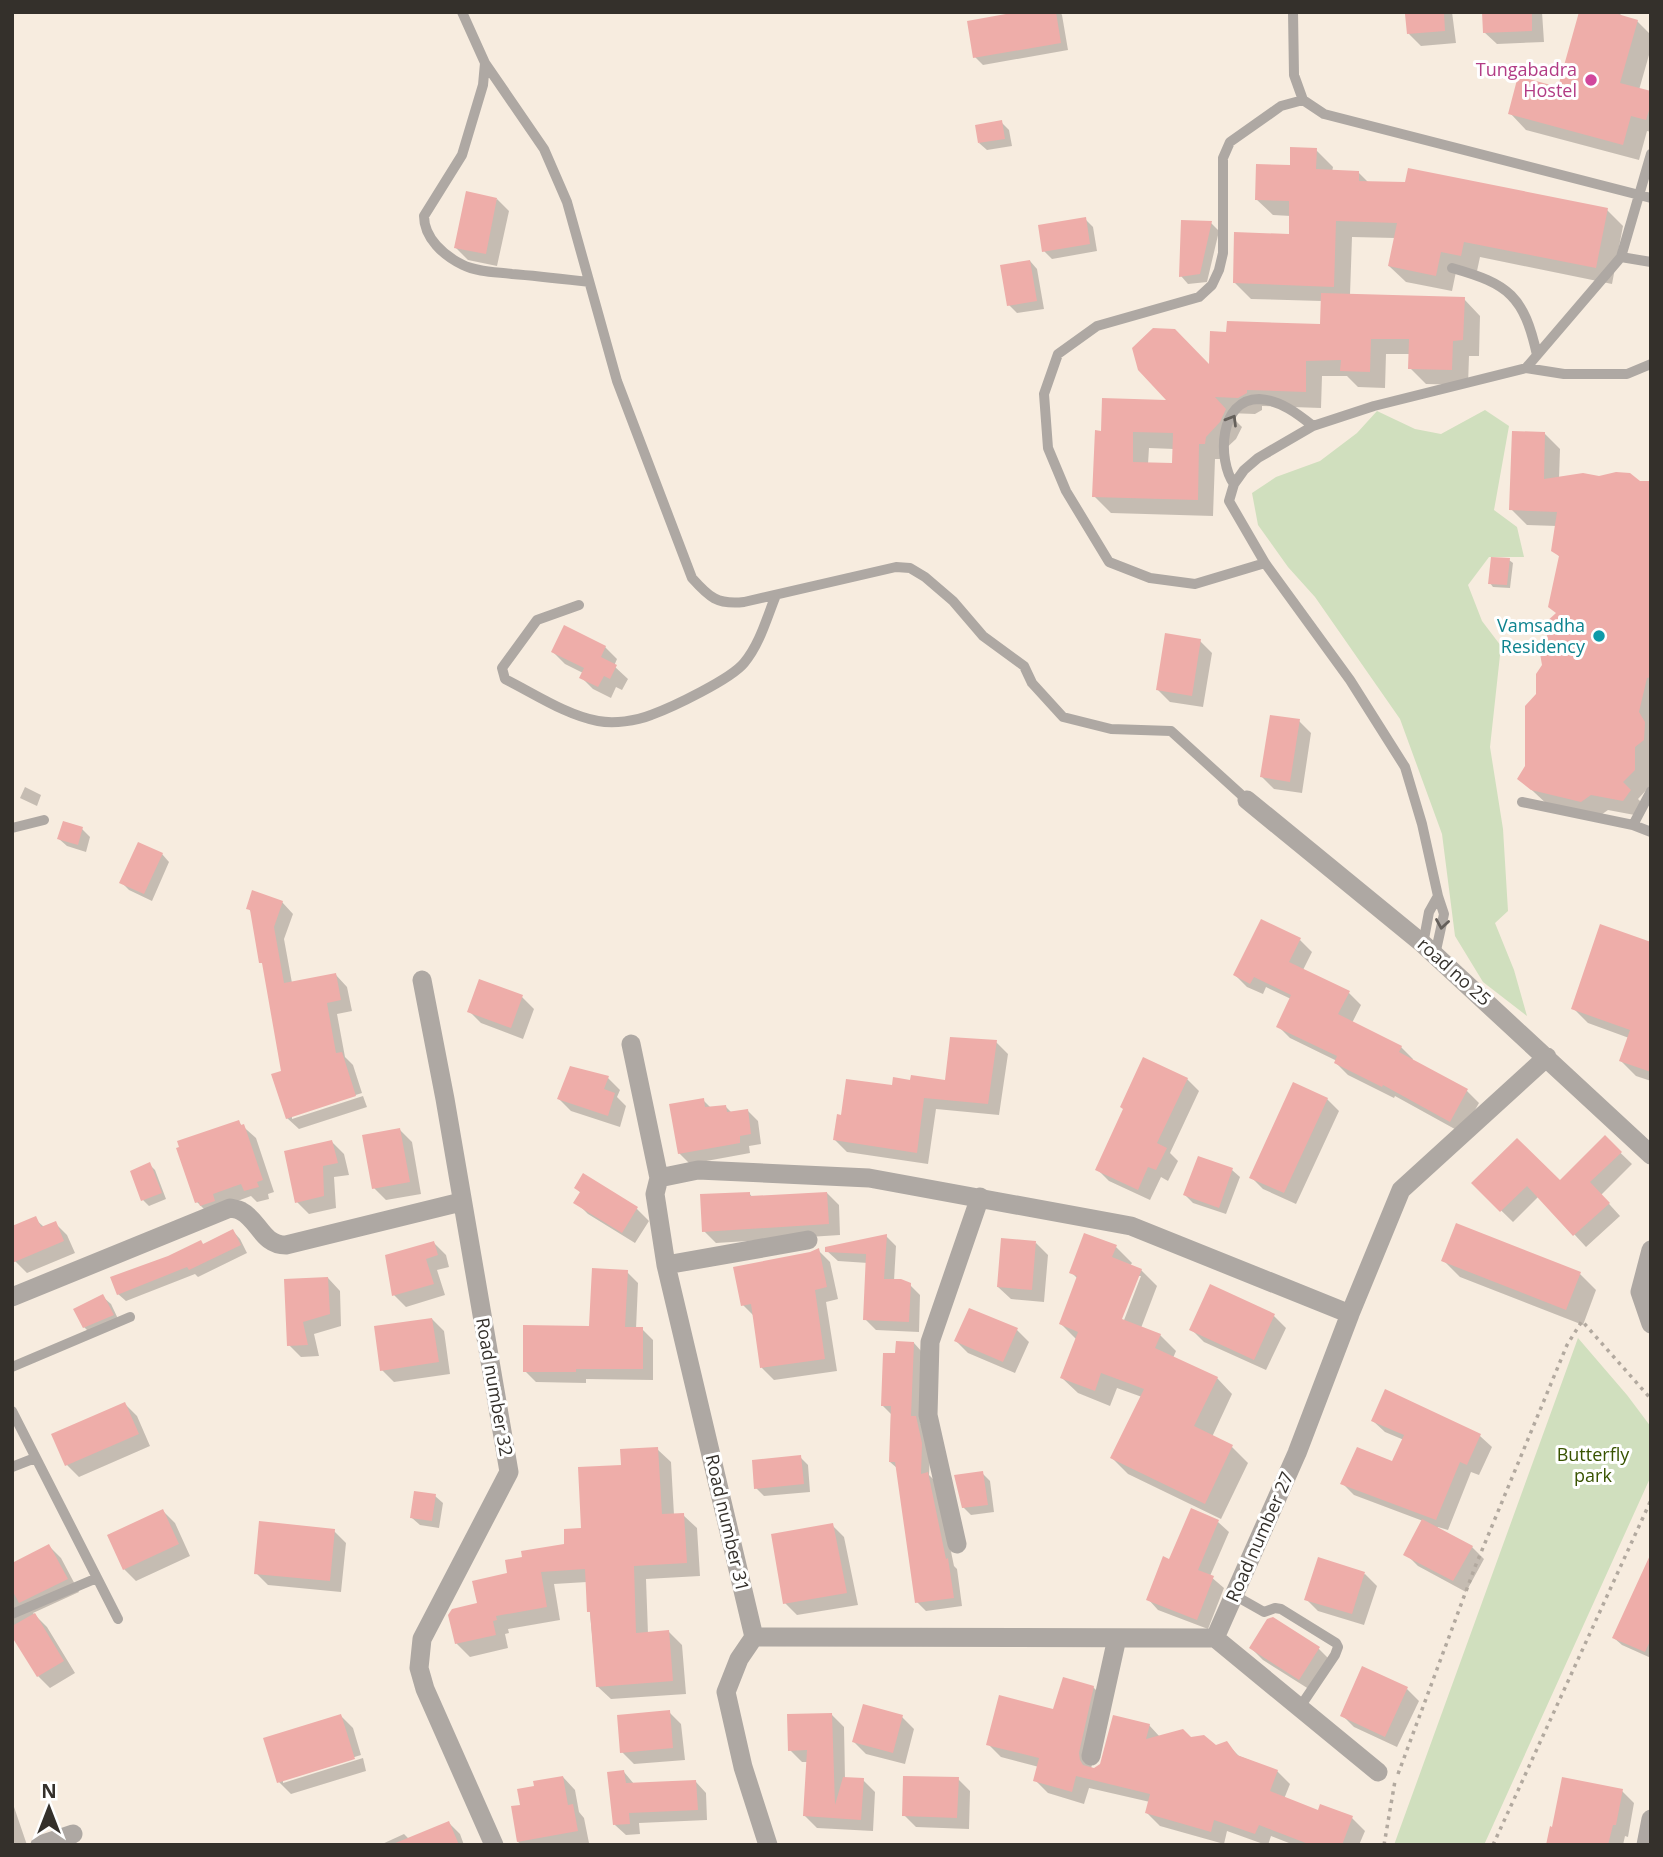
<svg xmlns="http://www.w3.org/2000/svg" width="1663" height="1857" font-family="'Open Sans',sans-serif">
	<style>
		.green { fill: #d0dfbe }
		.shadow { fill: #0003; fill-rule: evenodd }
		.building { fill: #eeada9; fill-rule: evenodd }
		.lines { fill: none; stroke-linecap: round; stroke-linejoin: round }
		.path { stroke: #b2a99f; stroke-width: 3.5; stroke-dasharray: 3.5 5; stroke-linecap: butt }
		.service { stroke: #aea8a3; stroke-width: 10 }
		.minor { stroke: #aea8a3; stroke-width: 19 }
		.oneway { stroke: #65605b }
		.hotel-dot { fill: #d1479c; stroke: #fff; stroke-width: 2.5 }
		.culture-dot { fill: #0f9aa8; stroke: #fff; stroke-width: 2.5 }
		.labels { text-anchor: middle; stroke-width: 6; stroke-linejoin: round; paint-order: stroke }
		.hotel-label { font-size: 18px; fill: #b23c85; stroke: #fff; text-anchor: end }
		.culture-label { font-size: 18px; fill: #0d838f; stroke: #fff; text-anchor: end }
		.street-label { font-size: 18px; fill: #34302b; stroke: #fff }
		.park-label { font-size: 18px; fill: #385300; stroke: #fff }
	</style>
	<rect width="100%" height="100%" fill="#f7ecdf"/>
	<path class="green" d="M1485 410 1509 426 1494 510 1517 527 1524 557H1489L1468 585 1482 621 1501 646 1490 747 1503 829 1508 911 1495 923 1514 970 1527 1016 1483 982 1455 936 1442 834 1400 719 1315 597 1288 567 1258 525 1252 493 1276 477 1320 461 1357 433 1377 411 1415 429 1441 434Z
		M1578 1338 1627 1395 1651 1427V1476L1484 1845H1394Z"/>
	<path class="shadow" d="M1024 12H1060L1062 15 1068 50 983 65 975 57Z
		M1407 12H1452L1456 43 1421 46 1409 34Z
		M1483 12H1542L1544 42 1497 44 1484 32Z
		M1581 12H1618L1624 18 1637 21 1651 35V48L1639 90 1651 93V132L1647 131 1639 160 1526 130 1510 113 1560 89Z
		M1001 122 1009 130 1012 146 987 150 979 143Z
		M1316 150 1333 167 1332 172H1358L1369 183 1607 210 1623 226 1612 284 1480 257 1477 271 1457 267 1452 291 1406 282 1389 266 1395 238 1352 237 1350 295 1464 299 1480 316 1479 356H1469L1468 385 1426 384 1410 368V354H1386L1385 388 1358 387 1347 376H1322L1321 408 1262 406V410L1255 414 1228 413 1242 427 1236 439 1221 453V459H1215L1213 516 1111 513 1094 496 1103 432 1170 402 1211 368 1322 326V301L1251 299 1235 283 1291 235V216L1273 215 1256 199 1291 167ZM1149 448 1174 449 1173 465 1148 464Z
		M497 199 509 211 497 266 468 260 456 248Z
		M1085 219 1093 227 1097 251 1052 259 1044 251Z
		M1211 223 1219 231 1207 282 1188 284 1181 276Z
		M1030 261 1037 269 1044 309 1017 313 1009 305Z
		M1544 433 1560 449 1559 479 1651 483 1650 786 1638 799 1646 807 1640 816 1608 810 1598 817 1549 806 1520 779 1526 767 1538 695 1553 648 1558 614 1561 558 1553 550 1557 526 1527 525 1511 509Z
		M1509 560 1513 563 1510 588 1493 587 1490 583Z
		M1200 641 1212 653 1203 707 1170 702 1158 690Z
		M605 647 617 659 614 666 628 679 622 690 616 687 611 698 593 689 581 677 583 673 565 664 553 652Z
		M1299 721 1311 733 1302 793 1274 789 1262 777Z
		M25 787 41 795 37 806 20 798Z
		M82 829 90 837 86 852 67 846 59 839Z
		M162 854 169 862 152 901 129 890 121 882Z
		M282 902 293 914 284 939 292 983 336 975 347 987 352 1011 337 1014 345 1057 353 1065 362 1093 292 1115V1119L363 1096 367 1107 299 1129 287 1118 283 1072 264 965 261 962 252 913 248 908Z
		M1300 940 1312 952 1303 970 1349 993 1361 1005 1352 1023 1401 1047 1413 1059 1412 1061 1467 1091 1479 1103 1462 1133 1395 1096 1394 1098 1348 1075 1336 1063 1337 1061 1290 1038 1278 1026 1291 999 1266 987 1263 994 1247 987 1235 975Z
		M1651 944V1081L1636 1076 1621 1061 1629 1038 1588 1023 1573 1008Z
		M522 997 534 1009 523 1039 481 1023 469 1011Z
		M996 1042 1008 1054 999 1115 936 1109 928 1164 847 1152 835 1140 843 1116 893 1087 947 1082Z
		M608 1078 620 1090 617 1097 626 1106 620 1127 571 1111 559 1099Z
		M1187 1079 1199 1091 1170 1153 1178 1161 1168 1181 1161 1177 1150 1200 1109 1181 1097 1169Z
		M1327 1099 1339 1111 1296 1204 1263 1189 1251 1177Z
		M703 1100 711 1108 725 1106 732 1113 748 1111 758 1121 761 1144 749 1146 750 1153 690 1164 679 1153Z
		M238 1122 256 1138 274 1192 268 1194 269 1199 257 1202 251 1196 224 1206 209 1214 197 1202Z
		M400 1130 412 1142 421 1194 386 1200 374 1188Z
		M1605 1138 1632 1164 1601 1195 1620 1216 1586 1247 1539 1196 1513 1222 1473 1183H1560Z
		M332 1142 344 1154 349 1175 334 1177 336 1208 309 1214 297 1202Z
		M149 1164 155 1170 166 1199 149 1206 143 1200Z
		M1232 1170 1240 1177 1226 1214 1193 1203 1185 1195Z
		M584 1176 637 1209 649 1221 635 1243 588 1214 576 1202 581 1193 576 1188Z
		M749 1193 753 1198 827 1193 839 1205 840 1235 716 1243 704 1231Z
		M35 1219 44 1227 55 1223 67 1235 75 1253 27 1273 15 1261Z
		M233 1231 240 1239 247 1253 198 1277 195 1274 126 1301 118 1294Z
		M886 1236 896 1246 894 1281 910 1285 920 1295 919 1332 876 1330 865 1319 868 1263 838 1261 827 1251Z
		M434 1243 446 1255 449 1267 437 1270 445 1295 406 1307 394 1295Z
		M1036 1243 1048 1255 1044 1302 1011 1299 998 1287Z
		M1116 1247 1132 1263 1130 1266 1141 1270 1157 1286 1141 1328 1160 1335 1176 1351 1173 1358 1217 1378 1232 1394 1212 1437 1232 1447 1248 1463 1221 1519 1128 1474 1112 1458 1142 1397 1117 1388 1110 1406 1078 1393 1062 1378 1077 1340 1061 1324 1078 1279 1071 1272ZM1137 1276H1141L1121 1328 1118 1327Z
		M818 1250 830 1262 838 1299 826 1302 837 1371 774 1380 762 1368 755 1317 743 1305Z
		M1444 1261 1580 1274 1596 1290 1583 1325 1460 1277Z
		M627 1272 638 1283 636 1329H642L653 1340V1380L586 1379V1383L536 1382 525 1371 591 1327Z
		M328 1278 340 1291 341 1326 314 1334 319 1356 301 1357 289 1345Z
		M103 1297 111 1304 120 1323 92 1335 84 1327Z
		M1274 1316 1286 1328 1266 1370 1204 1342 1192 1330Z
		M432 1319 444 1331 450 1374 394 1382 382 1370Z
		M1017 1330 1029 1342 1015 1373 968 1353 956 1341Z
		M914 1343 922 1352 920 1423 924 1427 930 1453 929 1475 937 1483 954 1566 957 1569 962 1606 926 1611 917 1602 897 1468 890 1462 891 1414 882 1405 897 1355Z
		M125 1404 137 1416 150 1446 79 1477 67 1465 53 1435Z
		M1373 1421 1480 1436 1492 1447 1479 1475 1471 1472 1448 1530 1438 1527 1437 1529 1472 1547 1484 1559 1466 1592 1418 1566 1406 1554 1423 1521 1354 1495 1342 1483 1393 1464 1404 1440 1385 1432Z
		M657 1449 671 1462 674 1515H683L697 1528 700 1576 646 1579 648 1634 669 1632 682 1645 686 1694 611 1699 597 1686 587 1582 554 1584 560 1620 508 1629 509 1633 505 1634 508 1648 470 1657 456 1643 479 1604 509 1575 566 1545 583 1530 623 1467Z
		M800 1457 808 1465 810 1492 764 1496 756 1488Z
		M982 1473 990 1481 994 1512 971 1515 963 1507Z
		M435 1496 443 1503 439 1528 420 1525 412 1518Z
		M163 1511 175 1523 190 1556 136 1581 124 1569Z
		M1218 1522 1229 1532 1210 1576 1224 1588 1208 1629 1158 1610 1148 1599 1170 1561Z
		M832 1525 844 1537 858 1605 797 1615 785 1603Z
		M334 1531 346 1543 341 1592 268 1585 256 1573Z
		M49 1546 61 1558 79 1592 33 1613 47 1627 75 1673 50 1688 38 1676 12 1633V1565Z
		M1651 1560V1658L1622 1645 1614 1638Z
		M1365 1574 1377 1586 1364 1625 1318 1611 1306 1599Z
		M1272 1619 1319 1649 1331 1661 1312 1691 1263 1660 1251 1648Z
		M1093 1687 1106 1700 1091 1769H1096L1149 1725 1160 1737 1191 1739 1215 1747 1226 1743 1239 1756 1277 1771 1290 1784 1284 1799 1319 1812 1352 1818 1365 1831 1359 1845H1294L1271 1836 1268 1845H1266L1227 1831 1224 1844 1160 1826 1147 1813 1150 1802 1089 1788 1084 1804 1048 1793 1035 1780 1039 1767 1001 1757 988 1744 1054 1712Z
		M1407 1689 1419 1701 1397 1747 1354 1727 1342 1715Z
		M669 1712 681 1724 685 1760 634 1764 622 1752Z
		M832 1715 844 1727 845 1779 863 1780 875 1792 873 1831 817 1828 804 1815 808 1762H802L790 1750Z
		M341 1716 353 1728 361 1755 283 1779V1783L363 1758 366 1771 291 1794 279 1782Z
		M902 1717 914 1729 905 1764 866 1754 854 1742Z
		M624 1772 634 1784 696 1782 706 1793 707 1820 639 1823 640 1834 626 1835 615 1825Z
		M563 1777 575 1790 579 1812 584 1818 589 1843 522 1845 518 1842 522 1806Z
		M958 1779 970 1791 969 1829 916 1827 904 1815Z
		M1622 1791 1634 1803 1628 1837 1625 1836 1623 1845H1548Z
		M12 1803 13 1804 27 1845H12Z
		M449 1823 460 1834 464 1845H380L404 1834 409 1839Z"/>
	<path class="building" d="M1017 12H1056L1061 43 973 58 967 21Z
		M1410 12H1444L1445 31 1407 34 1405 14Z
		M1482 12H1532V31L1483 33Z
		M1579 12H1611L1638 20 1620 83 1651 91V104L1646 120 1631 116 1623 145 1508 114 1518 76 1558 87Z
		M1002 120 1005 139 978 143 975 125Z
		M1290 147 1317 148 1316 169 1359 171V181L1405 182 1408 168 1608 208 1596 268 1464 242 1461 256 1441 252 1436 276 1388 266 1397 223 1336 221 1334 287 1233 283 1234 232 1289 234V201L1255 200 1256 164 1290 165Z
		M466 191 497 198 486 254 454 248Z
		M1086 217 1090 244 1042 252 1038 225Z
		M1181 220 1212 221 1200 274 1179 277Z
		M1030 260 1037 301 1007 306 1000 265Z
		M1321 293 1465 297 1463 340 1453 341 1452 370 1408 369 1409 339H1371L1370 372 1340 371 1341 360 1306 361V392L1247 390V393L1238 398 1215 397 1226 409 1220 422 1206 437 1205 444H1199L1198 500 1092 497 1095 430 1101 431 1102 398 1166 400 1138 370 1132 348 1153 328 1175 329 1209 364 1210 331 1226 332 1227 321 1320 324ZM1133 432 1173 433 1172 463 1133 462Z
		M1512 431 1545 432 1544 479 1583 473 1599 476 1616 472 1630 473 1640 481H1651V677L1647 678 1639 712 1645 722 1644 740 1635 747V770L1623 782 1631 790 1623 801 1591 795 1581 802 1531 790 1517 779 1525 766V706L1536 694V674L1542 665 1539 648 1550 647 1544 624 1556 613 1548 607 1559 556 1551 551 1557 512 1509 510Z
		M1491 557 1510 558 1507 585 1488 584Z
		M564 625 606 646 601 657 617 665 610 679 604 676 598 687 579 678 584 668 551 652Z
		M1165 633 1201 639 1192 696 1156 690Z
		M1270 715 1300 719 1290 782 1260 777Z
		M63 821 83 827 78 845 57 839Z
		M138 842 163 853 144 894 119 883Z
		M252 890 283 901 274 927 284 983 336 973 341 1000 327 1003 336 1053 342 1052 356 1096 286 1119 271 1074 281 1071 262 963H259L250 910 246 909Z
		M1261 919 1301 938 1289 962 1350 991 1338 1014 1402 1046 1399 1052 1468 1089 1450 1122 1383 1085 1382 1087 1334 1063 1337 1056 1276 1027 1291 995 1254 977 1250 984 1233 975Z
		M1600 924 1651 942V1072L1619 1061 1630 1030 1571 1009Z
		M479 979 523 995 511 1028 467 1012Z
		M950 1037 997 1040 988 1104 924 1098 917 1153 833 1140 837 1114 841 1115 846 1079 892 1085 893 1077 910 1080 911 1075 945 1080Z
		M1143 1057 1188 1078 1157 1143 1167 1148 1156 1170 1148 1167 1138 1190 1095 1170 1123 1109 1120 1107Z
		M570 1066 609 1076 604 1089 615 1093 608 1116 557 1099Z
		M1293 1082 1328 1098 1284 1193 1249 1178Z
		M704 1098 705 1107 726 1105 727 1112 748 1109 751 1134 740 1136V1143L678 1154 669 1104Z
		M239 1120 241 1125 244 1124 263 1180 257 1182 259 1187 244 1191 241 1184 213 1194 215 1201 200 1206 199 1202 195 1203 176 1148 179 1147 177 1141Z
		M400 1128 410 1182 372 1189 362 1135Z
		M1605 1135 1622 1152 1590 1182 1610 1203 1573 1236 1527 1186 1500 1212 1471 1183 1517 1138 1560 1180Z
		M332 1140 338 1163 323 1166 324 1196 295 1203 284 1151Z
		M1198 1156 1233 1168 1219 1208 1183 1195Z
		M150 1162 162 1193 141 1201 130 1171Z
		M583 1173 638 1207 622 1233 573 1203 580 1192 574 1188Z
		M750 1192V1196L827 1192 829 1224 702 1232 700 1194Z
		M36 1216 41 1227 56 1221 64 1241 12 1263V1226Z
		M1456 1223 1581 1272 1566 1310 1441 1261Z
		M233 1229 241 1245 189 1270 187 1267 117 1295 110 1277 168 1256 201 1240 203 1244Z
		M1084 1233 1117 1245 1112 1257 1142 1269 1122 1319 1161 1334 1155 1348 1218 1377 1194 1426 1233 1445 1205 1504 1110 1458 1144 1389 1101 1373 1095 1391 1060 1378 1078 1332 1059 1324 1077 1276 1069 1273Z
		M887 1234 884 1279H901L911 1283 909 1322 863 1320 866 1254 825 1252V1247Z
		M1001 1238 1036 1241 1032 1290 997 1287Z
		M434 1241 438 1255 426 1259 434 1284 392 1296 385 1255Z
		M819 1248 827 1287 815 1290 825 1359 760 1368 751 1304 741 1306 733 1267 810 1252Z
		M592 1268 628 1270 625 1327H643V1369H576V1372H523V1325L589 1326Z
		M328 1277 330 1314 303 1322 308 1345 287 1346 284 1279Z
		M1210 1284 1275 1314 1254 1360 1189 1330Z
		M103 1294 114 1315 83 1328 73 1309Z
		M969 1308 1018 1328 1003 1362 954 1341Z
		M432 1318 439 1362 380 1371 374 1326Z
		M896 1341 914 1342 911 1416H916L922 1443 921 1474 928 1472 946 1559 948 1558 954 1598 915 1603 895 1462H889L891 1406H881L883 1353H895Z
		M1385 1389 1481 1434 1467 1465 1460 1462 1436 1520 1340 1484 1357 1447 1392 1461 1404 1435 1371 1421Z
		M125 1402 139 1434 65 1466 51 1434Z
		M658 1447 662 1514 684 1513 687 1563 634 1566 636 1633 669 1630 673 1681 596 1687 590 1612H587L585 1569 541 1572 547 1607 496 1616 497 1620 493 1621 496 1635 455 1644 448 1615 452 1609 477 1603 472 1581 507 1573 505 1560 522 1557 521 1551 564 1544V1529L581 1528 578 1467 621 1465 620 1449Z
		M801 1455 804 1484 754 1489 752 1460Z
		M983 1471 988 1505 962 1508 954 1475Z
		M414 1491 436 1494 432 1521 410 1518Z
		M1191 1508 1219 1520 1198 1570 1214 1576 1197 1620 1146 1600 1163 1556 1169 1559Z
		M163 1509 179 1544 123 1570 107 1535Z
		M1422 1519 1473 1546 1453 1581 1403 1555Z
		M259 1521 335 1529 330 1581 254 1574Z
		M833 1523 847 1593 783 1604 771 1534Z
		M49 1544 68 1579 19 1603 12 1590V1563Z
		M1651 1553V1639L1645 1652 1612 1638Z
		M1318 1557 1365 1572 1352 1614 1304 1600Z
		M35 1613 64 1661 37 1677 12 1637V1626Z
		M1273 1617 1320 1647 1299 1680 1249 1648 1267 1619Z
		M1362 1666 1408 1687 1385 1737 1340 1716Z
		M1063 1677 1094 1686 1079 1753 1080 1760 1083 1765 1094 1768 1100 1764 1113 1715 1150 1724 1146 1739 1183 1729 1191 1737 1204 1735 1216 1745 1227 1741 1237 1755 1278 1770 1270 1791 1318 1810 1320 1804 1353 1816 1342 1845H1311L1259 1825 1255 1834 1214 1820 1211 1832 1145 1813 1150 1794 1076 1776 1072 1792 1033 1781 1039 1758 986 1745 999 1695 1053 1709Z
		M863 1704 903 1715 893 1753 852 1742Z
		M670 1710 673 1748 620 1753 617 1715Z
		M832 1713 835 1805 843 1777 864 1778 861 1820 803 1816 807 1750 788 1751 787 1714Z
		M341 1714 355 1759 277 1783 263 1738Z
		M624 1770 626 1783 696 1780 698 1810 629 1813 630 1824 613 1825 607 1772Z
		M563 1776 568 1805 573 1804 578 1831 517 1842 511 1806 520 1805 517 1789 534 1786 533 1781Z
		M903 1776 959 1777 957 1818 902 1816Z
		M1562 1777 1623 1789 1616 1825H1613L1608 1845H1546L1550 1826 1552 1827Z
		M449 1821 459 1845H393V1844Z"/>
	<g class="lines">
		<path class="path" d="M1398 1774 1475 1567 1567 1345 1582 1321 1651 1399
			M1384 1845 1395 1781
			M1493 1845 1651 1500"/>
		<path class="service" d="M462 12 485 63 544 149 567 202 617 381 692 578C709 597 717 605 744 602L896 567 910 568 925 577 953 601 983 636 1024 666 1032 683 1063 717 1111 729 1171 731 1247 800
			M1293 12 1294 75 1303 100 1324 114 1651 198
			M485 63 483 85 462 155 424 216C424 238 444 256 463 265 477 272 496 272 512 274 538 276 563 279 589 282
			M1621 257 1651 262
			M1452 268C1509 284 1524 296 1537 355
			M1526 368 1564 374H1627L1651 364
			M1234 484C1217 460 1219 399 1259 399 1280 400 1298 414 1313 426
			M1265 563 1195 584 1150 578 1109 562 1066 491 1048 448 1044 394 1058 354 1097 326 1199 297 1212 285 1219 270 1223 253V158L1230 142 1281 106 1303 100
			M579 605 537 620 502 668 505 679C535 694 566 715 598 721 614 724 636 721 651 715 673 707 731 679 744 663 760 644 767 617 776 595
			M1522 802 1633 825 1651 832
			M1633 825 1651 791
			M12 828 44 820
			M1438 896 1422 824 1405 767 1350 680 1265 563 1229 501 1234 484 1244 470 1258 458 1313 426 1374 406 1526 368 1621 257 1651 154
			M1423 944 1429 912 1438 896 1444 914 1435 955
			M12 1367 130 1317
			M12 1411 118 1619
			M12 1467 35 1458
			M1234 1595 1264 1612 1275 1608 1281 1609 1336 1643 1338 1647 1335 1655 1300 1707
			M12 1614 97 1578"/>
		<path class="minor" d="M1247 800 1423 944 1651 1155
			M422 980 445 1099 509 1472 422 1639 419 1668 425 1689 494 1845
			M631 1044 659 1178
			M1651 1250 1640 1292 1651 1324
			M666 1265 808 1240
			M12 1297 230 1208C234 1209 238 1209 241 1211 259 1220 262 1245 286 1245L461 1202
			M957 1544 928 1415 930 1342 980 1197
			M754 1637 1215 1638 1297 1453 1350 1314 1401 1190 1547 1057
			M1215 1638 1378 1772
			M1091 1756 1117 1638
			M40 1845 73 1834
			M768 1845 743 1767 726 1692 739 1659 754 1637 666 1265 655 1194 659 1178 698 1170 869 1178 1131 1226 1350 1314
			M1646 1845 1651 1819"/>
	</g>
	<defs><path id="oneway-chevron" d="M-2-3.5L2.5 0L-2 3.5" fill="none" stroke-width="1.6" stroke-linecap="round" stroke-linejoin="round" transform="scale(1.75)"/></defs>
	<g class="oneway">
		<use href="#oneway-chevron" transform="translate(1232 420) rotate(-59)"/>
		<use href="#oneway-chevron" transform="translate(1442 924) rotate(99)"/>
	</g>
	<circle class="hotel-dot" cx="1591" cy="80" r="7"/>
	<circle class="culture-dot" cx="1599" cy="636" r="7"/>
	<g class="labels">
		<g class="hotel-label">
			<text x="1577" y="76">Tungabadra<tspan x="1577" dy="21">Hostel</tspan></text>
		</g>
		<g class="culture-label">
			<text x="1585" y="632">Vamsadha<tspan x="1585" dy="21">Residency</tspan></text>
		</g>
		<g class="street-label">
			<text transform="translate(1454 972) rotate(42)" y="6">road no 25</text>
			<text transform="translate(494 1387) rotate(80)" y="6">Road number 32</text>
			<text transform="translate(727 1523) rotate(77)" y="6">Road number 31</text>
			<text transform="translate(1260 1537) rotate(-66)" y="6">Road number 27</text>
		</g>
		<g class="park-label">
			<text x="1593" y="1461">Butterfly<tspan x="1593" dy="21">park</tspan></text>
		</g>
	</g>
	<rect width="1663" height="1857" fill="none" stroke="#34302b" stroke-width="28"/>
	<g transform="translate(49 1808)" stroke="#ffffff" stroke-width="5" paint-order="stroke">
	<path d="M0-5L12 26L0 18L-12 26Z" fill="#34302b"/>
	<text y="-10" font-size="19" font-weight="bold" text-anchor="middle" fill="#34302b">N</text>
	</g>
</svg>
